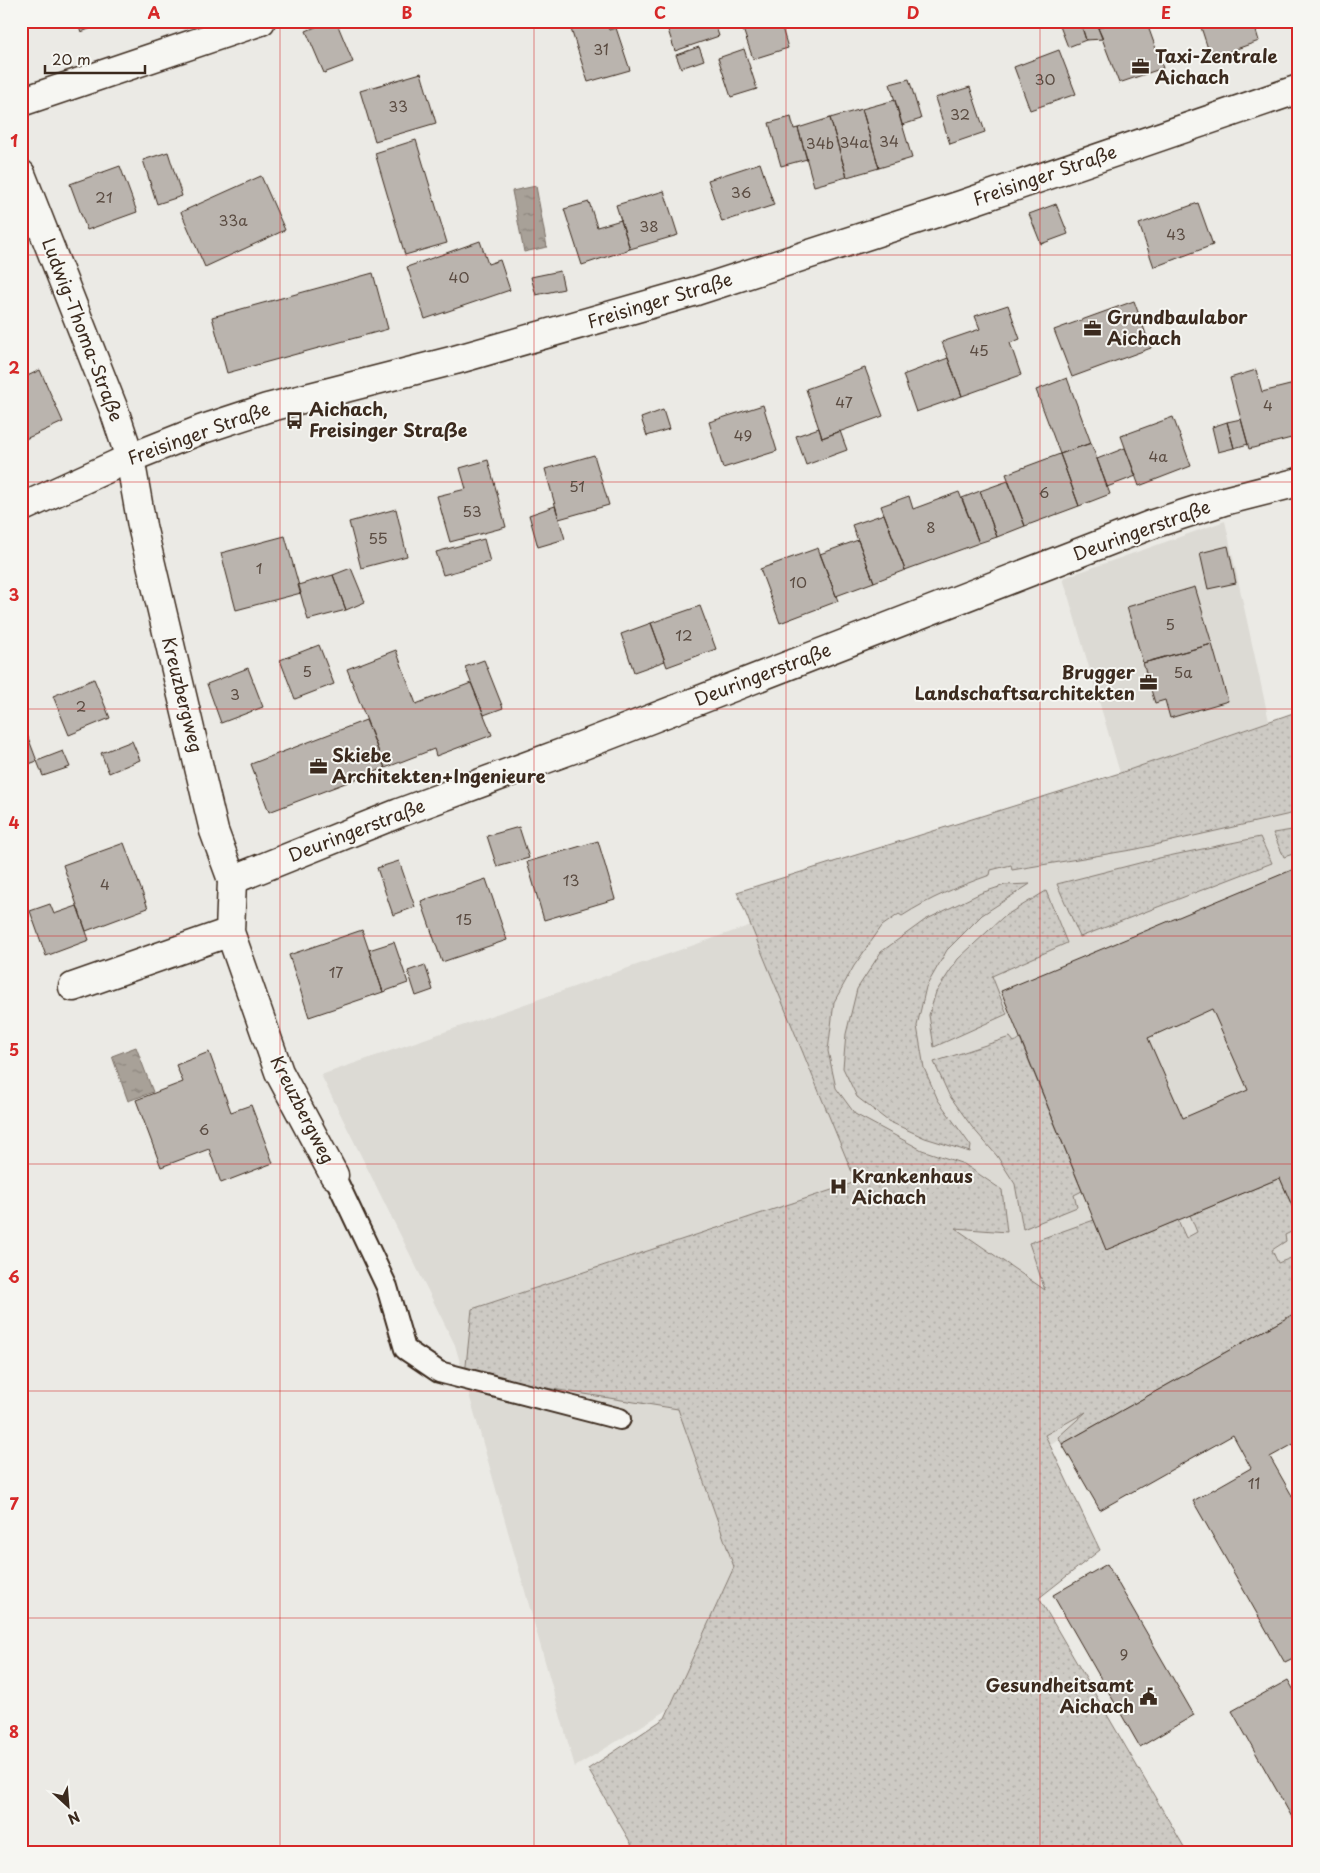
<svg xmlns="http://www.w3.org/2000/svg" width="1320" height="1873" font-family="'Playpen Sans',sans-serif">
	<style>
		.built { fill: #dcdad4 }
		.grass { fill: url(#grass-dots); stroke: #847a71 }
		.water { fill: url(#water-ripples); stroke: #7c7167 }
		.building { fill: #bab4ae; stroke: #3b2a1e; fill-rule: evenodd }
		.lines { fill: none; stroke-linecap: round; stroke-linejoin: round }
		.lane-casing { stroke: #3b2a1e; stroke-width: 24 }
		.street-casing { stroke: #3b2a1e; stroke-width: 31 }
		.secondary-casing { stroke: #3b2a1e; stroke-width: 31 }
		.lane { stroke: #f6f6f2; stroke-width: 20 }
		.street { stroke: #f6f6f2; stroke-width: 28 }
		.secondary { stroke: #f6f6f2; stroke-width: 28 }
		.grid { fill: none; stroke: #d62828; stroke-width: 1; stroke-opacity: 0.55 }
		.labels { text-anchor: middle; stroke-width: 4; stroke-linejoin: round; paint-order: stroke }
		.number-label { font-size: 15px; fill: #5b4c42 }
		.poi-label { font-size: 18px; font-weight: bold; fill: #3b2a1e; stroke: #f6f6f2; text-anchor: start }
		.street-label { font-size: 18px; fill: #3b2a1e; stroke: #f6f6f2 }
		.neatline { fill: none; stroke: #d62828; stroke-width: 2 }
		.grid-label { font-size: 16px; text-anchor: middle; font-weight: bold; fill: #d62828 }
	</style>
	<defs>
		<pattern id="grass-dots" width="8" height="8" patternUnits="userSpaceOnUse" patternTransform="scale(1.25)"><rect width="8" height="8" fill="#cdcac4"/><path d="M2 2h.1M6 6h.1" fill="none" stroke="#b1aea8" stroke-width="1.8" stroke-linecap="round"/></pattern>
		<pattern id="water-ripples" width="26" height="14" patternUnits="userSpaceOnUse" patternTransform="scale(1.25)"><rect width="26" height="14" fill="#a8a198"/><path d="M2 4q2-2 4 0t4 0M15 11q2-2 4 0t4 0" fill="none" stroke="#8a837b"/></pattern>
	</defs>
	<rect width="100%" height="100%" fill="#ebeae5"/>
	<filter id="ink" filterUnits="userSpaceOnUse"><feTurbulence type="fractalNoise" baseFrequency=".02" numOctaves="2"/><feDisplacementMap in="SourceGraphic" scale="10" xChannelSelector="R" yChannelSelector="G"/><feConvolveMatrix kernelMatrix="1 2 1 2 8 2 1 2 1" color-interpolation-filters="sRGB"/></filter>
	<g filter="url(#ink)">
		<path class="built" d="M1225 521 1269 721 1120 773 1063 578Z
			M1299 734V1299L1058 1439 679 1703 575 1767 455 1345 321 1075Z"/>
		<path class="grass" d="M1299 711V812L1137 849 1012 870 1011 865 991 870 990 875C959 886 930 898 902 916L899 914 882 926 854 966 834 1002 828 1051 836 1088 855 1114 922 1150 964 1164 1002 1190 1007 1232 955 1228 1045 1290 1029 1243 1094 1220 1107 1249 1178 1220 1186 1238 1197 1232 1190 1215 1280 1178 1299 1222V1228L1285 1235 1286 1241 1272 1250 1278 1263 1291 1258 1293 1262 1299 1260V1311L1062 1444 1058 1437 1086 1412 1045 1435 1100 1550 1039 1598 1187 1852H636L588 1769 665 1718 734 1567 678 1409 465 1375 472 1309 856 1182 737 892 1120 773Z
			M1299 829V852L1284 857 1273 833Z
			M1260 837 1272 863 1080 937 1057 884 1159 858Z
			M1030 884 982 915 947 950 926 987 917 1026 924 1068 938 1100 971 1146 970 1152 925 1138 888 1121 857 1097 843 1068 846 1034 857 989 881 952 925 920 981 893 1005 885Z
			M1046 891 1067 943 992 976 1007 1014 934 1047 929 1015 936 992 958 959 1003 917Z
			M1010 1037 1014 1042 1020 1039 1082 1191 1074 1195 1077 1207 1023 1229 1015 1184 997 1156 972 1127 949 1095 934 1062Z"/>
		<path class="water" d="M536 186 547 247 524 252 512 191Z
			M136 1047 153 1092 128 1101 112 1056Z"/>
		<path class="building" d="M77 21H111L81 32Z
			M330 21H336L353 62 324 73 306 31Z
			M583 21H606L609 30 616 28 630 70 588 82 570 26Z
			M665 21H714L719 36 675 51Z
			M767 21H780L788 48 753 59 743 29Z
			M1058 21H1080L1086 40 1068 47Z
			M1080 21H1116L1098 28 1103 39 1086 40Z
			M1116 21H1146L1163 68 1119 83 1098 28Z
			M1199 21H1263L1254 24 1259 41 1211 58Z
			M699 47 704 60 681 68 676 55Z
			M744 49 757 89 731 97 718 58Z
			M1059 50 1076 94 1030 110 1014 67Z
			M421 73 436 123 375 141 360 91Z
			M909 79 921 119 902 125 890 84Z
			M970 87 985 132 950 144 935 98Z
			M895 100 912 158 879 168 862 109Z
			M862 109 879 168 847 177 830 118Z
			M791 117 794 129 798 128 807 159 781 166 769 123Z
			M830 118 847 177 814 186 798 128Z
			M416 140 447 243 405 255 375 153Z
			M168 152 182 196 157 204 143 160Z
			M760 163 774 205 722 222 708 180Z
			M120 166 137 212 87 230 70 184Z
			M261 176 285 230 205 267 181 212Z
			M664 191 678 235 630 249 616 205Z
			M589 202 597 227 621 220 630 249 582 265 564 209Z
			M1198 203 1213 245 1154 267 1139 224Z
			M1056 204 1068 234 1041 244 1029 214Z
			M480 241 488 264 500 260 510 290 425 319 407 267Z
			M560 271 564 289 536 295 531 277Z
			M373 273 388 329 227 373 212 317Z
			M1134 301 1151 348 1072 377 1054 330Z
			M1008 305 1020 339 1010 343 1021 375 962 396 942 342 980 329 975 316Z
			M948 358 962 396 916 412 903 375Z
			M865 368 883 416 822 438 806 389Z
			M40 370 63 422 21 441V379Z
			M1256 370 1262 392 1298 383 1299 436 1249 449 1230 378Z
			M1067 378 1091 443 1060 454 1036 390Z
			M763 405 777 451 723 468 709 422Z
			M663 410 669 429 647 436 641 418Z
			M1173 417 1191 466 1139 486 1121 436Z
			M1241 419 1248 444 1234 448 1227 422Z
			M1227 422 1234 448 1218 452 1212 427Z
			M819 428 822 438 840 431 847 450 806 465 796 436Z
			M1091 443 1110 494 1079 506 1060 454Z
			M1125 448 1136 476 1107 487 1097 459Z
			M1060 454 1079 506 1025 526 1006 474Z
			M594 455 609 505 559 519 545 469Z
			M488 460 506 527 450 542 437 496 466 489 460 468Z
			M1008 481 1025 526 997 537 980 491Z
			M980 491 997 537 979 543 962 498Z
			M959 492 979 543 905 570 881 506 909 496 913 509Z
			M555 506 565 539 538 547 529 515Z
			M396 509 407 556 361 568 349 522Z
			M884 514 905 570 874 582 852 525Z
			M285 536 301 593 236 610 221 553Z
			M484 539 490 562 443 575 436 552Z
			M858 540 874 582 836 596 820 554Z
			M1228 546 1236 583 1208 589 1200 553Z
			M818 548 838 601 780 623 760 569Z
			M351 568 365 602 346 610 333 575Z
			M333 575 346 610 308 620 298 585Z
			M1195 587 1212 644 1143 663 1127 607Z
			M700 606 716 649 667 667 651 623Z
			M651 623 665 661 634 672 621 634Z
			M1212 644 1228 701 1170 718 1165 700 1155 703 1143 663Z
			M319 645 334 684 295 699 280 660Z
			M396 650 416 704 471 683 492 735 436 756 434 749 385 768 347 669Z
			M484 660 503 708 484 715 465 667Z
			M248 668 263 707 221 723 207 684Z
			M94 679 110 718 69 735 53 696Z
			M21 719 37 761 21 767Z
			M366 720 385 768 269 812 251 764Z
			M132 741 140 760 109 773 101 753Z
			M63 751 70 767 43 776 37 761Z
			M519 827 529 858 497 867 487 836Z
			M598 841 615 899 544 920 527 862Z
			M124 843 148 908 86 931 63 865Z
			M399 861 415 907 393 915 377 868Z
			M1299 867V1222L1280 1178 1106 1250 1001 991ZM1212 1009 1248 1090 1183 1118 1148 1038Z
			M486 879 507 940 442 962 421 901Z
			M50 904 54 914 77 906 89 940 46 956 30 911Z
			M362 930 383 992 309 1017 289 955Z
			M394 942 408 983 383 992 369 950Z
			M425 965 433 990 416 996 408 971Z
			M209 1052 231 1112 251 1105 273 1163 221 1183 209 1149 161 1167 136 1100 183 1082 176 1065Z
			M1299 1311V1441L1270 1457 1299 1508V1656L1285 1663 1193 1501 1251 1468 1233 1435 1100 1510 1062 1444Z
			M1107 1564 1194 1715 1140 1747 1053 1595Z
			M1288 1680 1299 1699V1816L1293 1819 1232 1711Z"/>
		<g class="lines">
			<defs>
				<path id="lane" d="M334 1175 387 1287 405 1349 439 1372 620 1419"/>
				<path id="street" d="M21 102 261 21
					M21 174 114 410 130 458 142 526 214 831 232 880 230 932 279 1072 334 1175
					M232 880 399 813 581 746 1153 524 1224 501 1299 482
					M73 987 230 932"/>
				<path id="secondary" d="M21 508 130 458 203 429 267 408 455 360 696 291 961 205 1299 89"/>
			</defs>
			<use href="#lane" class="lane-casing"/>
			<use href="#street" class="street-casing"/>
			<use href="#secondary" class="secondary-casing"/>
			<use href="#lane" class="lane"/>
			<use href="#street" class="street"/>
			<use href="#secondary" class="secondary"/>
		</g>
	</g>
	<path class="grid" d="M280 21V1852M534 21V1852M786 21V1852M1040 21V1852M21 255H1299M21 482H1299M21 709H1299M21 936H1299M21 1164H1299M21 1391H1299M21 1618H1299"/>
	<defs>
		<symbol id="office-bare" viewBox="-9 -9 18 18"><path d="M-6-3h4V-5.5h4V-3h4V5H-6ZM-1-4.5V-3h2v-1.5ZM-6 0V1H6V0Z" fill="#3b2a1e" stroke="#f6f6f2" stroke-width="2.5" paint-order="stroke"/></symbol>
		<symbol id="bus-bare" viewBox="-9 -9 18 18"><path d="M-5-6H5V4H4V6H2V4H-2V6H-4V4H-5ZM-3.5-4V0h7V-4ZM-3.5 1.2v1.5H-2V1.2ZM2 1.2v1.5H3.5V1.2Z" fill="#3b2a1e" stroke="#f6f6f2" stroke-width="2.5" paint-order="stroke"/></symbol>
		<symbol id="hospital-bare" viewBox="-9 -9 18 18"><path d="M-5-5h3v3.5h4V-5h3V5h-3V1.5h-4V5h-3Z" fill="#3b2a1e" stroke="#f6f6f2" stroke-width="2.5" paint-order="stroke"/></symbol>
		<symbol id="civic-bare" viewBox="-9 -9 18 18"><path d="M-.6-6.5H3V-4.5H.6V-3L4-1V1h2V6H-6V1h2V-1L-.6-3ZM-1.2 2.5V6h2.4V2.5Z" fill="#3b2a1e" stroke="#f6f6f2" stroke-width="2.5" paint-order="stroke"/></symbol>
	</defs>
	<g fill-rule="evenodd">
		<use href="#office-bare" x="1128" y="54" width="25" height="25"/>
		<use href="#office-bare" x="1080" y="316" width="25" height="25"/>
		<use href="#bus-bare" x="282" y="408" width="25" height="25"/>
		<use href="#office-bare" x="1136" y="670" width="25" height="25"/>
		<use href="#office-bare" x="306" y="754" width="25" height="25"/>
		<use href="#hospital-bare" x="826" y="1174" width="25" height="25"/>
		<use href="#civic-bare" x="1136" y="1684" width="25" height="25"/>
	</g>
	<g class="labels">
		<g class="number-label">
			<text x="601" y="55">31</text>
			<text x="1045" y="85">30</text>
			<text x="398" y="112">33</text>
			<text x="960" y="120">32</text>
			<text x="889" y="147">34</text>
			<text x="854" y="148">34a</text>
			<text x="820" y="149">34b</text>
			<text x="741" y="198">36</text>
			<text x="104" y="203">21</text>
			<text x="233" y="226">33a</text>
			<text x="649" y="232">38</text>
			<text x="1176" y="240">43</text>
			<text x="459" y="283">40</text>
			<text x="979" y="356">45</text>
			<text x="844" y="408">47</text>
			<text x="1268" y="411">4</text>
			<text x="743" y="441">49</text>
			<text x="1158" y="462">4a</text>
			<text x="577" y="492">51</text>
			<text x="1044" y="498">6</text>
			<text x="472" y="517">53</text>
			<text x="931" y="533">8</text>
			<text x="378" y="544">55</text>
			<text x="259" y="574">1</text>
			<text x="798" y="588">10</text>
			<text x="1170" y="630">5</text>
			<text x="684" y="641">12</text>
			<text x="307" y="677">5</text>
			<text x="1183" y="678">5a</text>
			<text x="235" y="700">3</text>
			<text x="81" y="712">2</text>
			<text x="571" y="886">13</text>
			<text x="105" y="890">4</text>
			<text x="464" y="925">15</text>
			<text x="336" y="978">17</text>
			<text x="204" y="1135">6</text>
			<text x="1254" y="1489">11</text>
			<text x="1124" y="1660">9</text>
		</g>
		<g class="poi-label">
			<text x="1155" y="63">Taxi-Zentrale<tspan x="1155" dy="21">Aichach</tspan></text>
			<text x="1107" y="324">Grundbaulabor<tspan x="1107" dy="21">Aichach</tspan></text>
			<text x="309" y="416">Aichach,<tspan x="309" dy="21">Freisinger Straße</tspan></text>
			<text x="1135" y="679" text-anchor="end">Brugger<tspan x="1135" dy="21">Landschaftsarchitekten</tspan></text>
			<text x="332" y="762">Skiebe<tspan x="332" dy="21">Architekten+Ingenieure</tspan></text>
			<text x="852" y="1183">Krankenhaus<tspan x="852" dy="21">Aichach</tspan></text>
			<text x="1134" y="1692" text-anchor="end">Gesundheitsamt<tspan x="1134" dy="21">Aichach</tspan></text>
		</g>
		<g class="street-label">
			<text transform="translate(1045 176) rotate(-19)" y="6">Freisinger Straße</text>
			<text transform="translate(660 301) rotate(-17)" y="6">Freisinger Straße</text>
			<text transform="translate(82 330) rotate(69)" y="6">Ludwig-Thoma-Straße</text>
			<text transform="translate(199 434) rotate(-20)" y="6">Freisinger Straße</text>
			<text transform="translate(1142 531) rotate(-20)" y="6">Deuringerstraße</text>
			<text transform="translate(763 675) rotate(-21)" y="6">Deuringerstraße</text>
			<text transform="translate(182 695) rotate(76)" y="6">Kreuzbergweg</text>
			<text transform="translate(357 831) rotate(-21)" y="6">Deuringerstraße</text>
			<text transform="translate(302 1110) rotate(63)" y="6">Kreuzbergweg</text>
		</g>
	</g>
	<rect width="1320" height="1873" fill="none" stroke="#f6f6f2" stroke-width="55"/>
	<g transform="translate(68 1806) rotate(154)" stroke="#f6f6f2" stroke-width="4" paint-order="stroke">
	<path d="M0-4L9 19L0 12L-9 19Z" fill="#3b2a1e"/>
	<text y="-8" font-size="14" font-weight="bold" text-anchor="middle" fill="#3b2a1e">N</text>
	</g>
	<path d="M45 65v8h100v-8" fill="none" stroke="#3b2a1e" stroke-width="2.5"/>
	<text x="52" y="65" font-size="15" fill="#3b2a1e" stroke="#f6f6f2" stroke-width="4" paint-order="stroke">20 m</text>
	<rect x="28" y="28" width="1264" height="1818" class="neatline"/>
	<g class="grid-label">
		<text x="154" y="19">A</text>
		<text x="407" y="19">B</text>
		<text x="660" y="19">C</text>
		<text x="913" y="19">D</text>
		<text x="1166" y="19">E</text>
		<text x="14" y="147">1</text>
		<text x="14" y="374">2</text>
		<text x="14" y="601">3</text>
		<text x="14" y="829">4</text>
		<text x="14" y="1056">5</text>
		<text x="14" y="1283">6</text>
		<text x="14" y="1510">7</text>
		<text x="14" y="1738">8</text>
	</g>
</svg>
